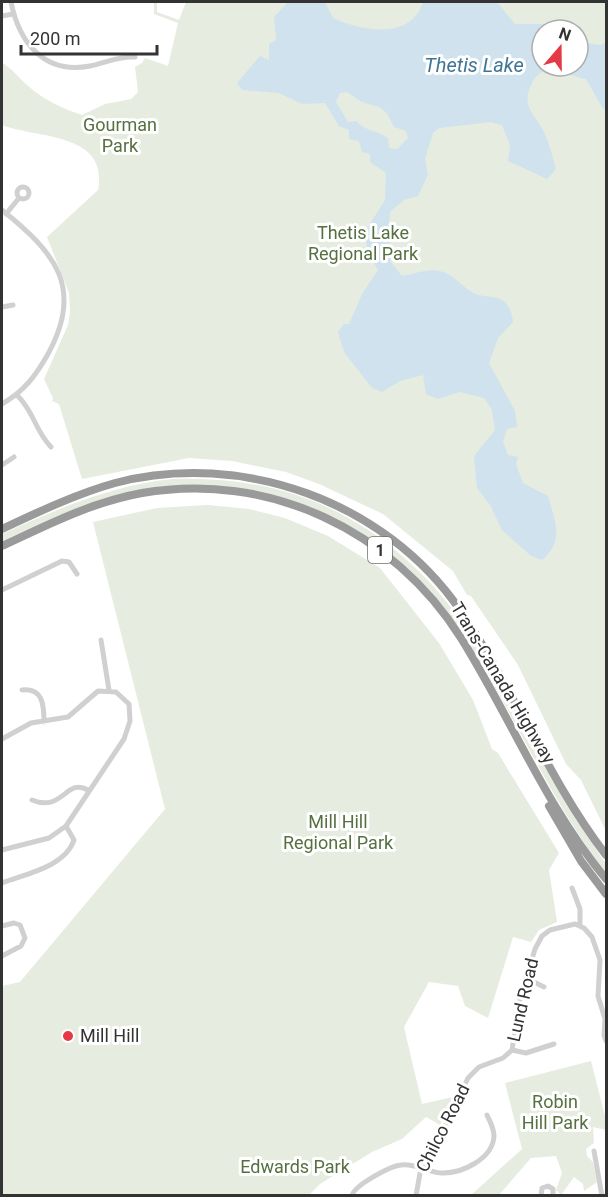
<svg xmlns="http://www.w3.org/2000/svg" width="608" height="1197" font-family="Roboto,sans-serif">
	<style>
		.green { fill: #e6ecdf; fill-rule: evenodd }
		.water { fill: #cfe2ee; fill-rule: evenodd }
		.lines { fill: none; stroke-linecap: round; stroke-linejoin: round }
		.minor { stroke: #d0d0d0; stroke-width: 5 }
		.highway { stroke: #9a9a9a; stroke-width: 8 }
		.poi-dot { fill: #e63946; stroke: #fff; stroke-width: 2 }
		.labels { text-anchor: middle; stroke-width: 6; stroke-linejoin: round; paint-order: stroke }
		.shield { fill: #fff; stroke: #707070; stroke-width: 1.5 }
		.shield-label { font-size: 16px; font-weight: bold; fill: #333 }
		.park-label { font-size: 18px; fill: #56703f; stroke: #fff }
		.street-label { font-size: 18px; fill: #333; stroke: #fff }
		.poi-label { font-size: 18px; fill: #333; stroke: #fff; text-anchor: start }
		.water-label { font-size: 20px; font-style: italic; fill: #3f7597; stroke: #fff }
	</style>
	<rect width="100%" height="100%" fill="#fff"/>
	<path class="green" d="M154 2H157V12L179 20 186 2H606V831L581 780 566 764 518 665 471 596 467 595 453 571 383 514 319 484 286 472 232 461 189 458 82 479 59 404 52 401 53 398 44 379 68 325 70 312 69 293 47 237 98 190C109 132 38 139 2 125V63C12 68 18 77 27 85 42 99 63 109 82 115L105 104 131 99 138 92 135 67 142 63 145 58 168 66 178 23 154 14ZM542 30H578V66H542Z
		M173 479C301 474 398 528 470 633L575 818 606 864V874C548 797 511 706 457 625 387 523 265 468 142 490 93 498 46 521 2 541V534C58 509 111 485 173 479Z
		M208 505 249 509 285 518 328 536 380 568 439 643 473 700 492 749 498 753 559 853 549 870 557 922 539 930 531 942 513 937 488 1018 465 1006 458 986 429 982 404 1027 422 1104 453 1097 440 1125 426 1117 402 1139 372 1152 320 1184 309 1195H2V986L20 982 165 809 93 522 157 508Z
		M591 1061 606 1120V1130L593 1127 594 1143 586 1149 587 1156 593 1162 597 1182 584 1191 583 1184 574 1177 561 1195 556 1190 562 1173 556 1156 531 1158 499 1195 470 1196 522 1149 505 1083Z"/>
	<path class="water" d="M288 2H325L333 18C361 31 411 41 423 2H497L515 24H545L558 30H542V66H578V42L600 45 606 43V110L603 109 586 79C574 77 558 68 545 71 539 73 534 78 532 83 522 102 530 110 540 125 548 137 552 155 556 169L547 179 508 161 510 145 502 125 491 122 439 128 433 133 425 159 428 175 418 196 404 200 390 212 388 238 394 253 390 261 402 276C414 274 428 268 440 271 453 274 460 285 472 292 488 302 509 288 513 322L498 338 489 363 515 411 517 427 507 429 503 442 508 455 518 457 516 464 523 483 548 496C555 521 565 541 542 560L531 556 502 530 490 505 477 488 474 456 495 430 492 410 484 398 459 392 438 399 426 394 423 375 400 381 382 392 372 388 344 352 338 332 344 324H349L362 294 378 270 367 251 366 230 385 200 386 173 370 162V154L362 152 359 141 349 139V130L339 126 325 103 302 104 279 93 242 90 237 83 260 56 269 60V44L276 40 274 17ZM347 92 362 102 379 107 387 113 394 127 406 131 408 138 397 149 389 148 388 138C377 130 366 132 356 121L348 122 336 102 340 93Z"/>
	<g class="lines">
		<path class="minor" d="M11 2C19 42 44 75 90 66 105 63 118 56 135 57
			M2 16 13 14
			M17 193a6 6 0 1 1 12 0a6 6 0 1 1-12 0Z
			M2 210C54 252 85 287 48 354 35 377 24 391 2 404
			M6 214 19 198
			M2 307 13 305
			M17 395C35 413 34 429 51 447
			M2 465 14 457
			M2 590 62 561 69 562 77 574
			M101 640 109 690
			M22 690C43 687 44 706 44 722
			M2 739 31 723 68 717 98 691 116 692 129 704 130 721 124 739 66 826 49 838 2 850
			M32 800C63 813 66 777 88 790
			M2 883C25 874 65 867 74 840L66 826
			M572 888 580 909V926
			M2 926 14 923 20 925 25 938 21 946 2 956
			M526 978 544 987
			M512 1050 526 1053 554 1044
			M594 1151 602 1196
			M352 1196C353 1186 390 1166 401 1165 415 1163 427 1172 441 1173 461 1174 493 1159 494 1136 494 1128 490 1122 487 1115
			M416 1196 420 1173 435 1148 468 1078 479 1067 503 1058 512 1050 520 999 535 949 542 936 550 930 575 924 584 928 592 937 600 960 598 996 605 1019 604 1035 606 1041
			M541 1196 542 1188 548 1186 553 1189V1196"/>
		<path class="highway" d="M2 529C38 512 76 494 115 483 242 450 385 501 460 610 514 688 548 780 606 855
			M2 546C47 525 92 502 142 493 268 471 393 530 461 638 511 718 546 807 606 879
			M549 806 581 861 606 894"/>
	</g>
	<circle class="poi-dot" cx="68" cy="1036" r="6"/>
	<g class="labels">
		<rect class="shield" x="368" y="537" width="24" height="26" rx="4.5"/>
		<g class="shield-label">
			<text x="380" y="556">1</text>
		</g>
		<g class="park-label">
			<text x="120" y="131">Gourman<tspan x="120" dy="21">Park</tspan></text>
			<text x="363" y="239">Thetis Lake<tspan x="363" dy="21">Regional Park</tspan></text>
			<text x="338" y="828">Mill Hill<tspan x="338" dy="21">Regional Park</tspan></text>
			<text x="555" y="1108">Robin<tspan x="555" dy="21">Hill Park</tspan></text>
			<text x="295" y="1173">Edwards Park</text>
		</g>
		<g class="street-label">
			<text transform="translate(503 683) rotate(59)" y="6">Trans-Canada Highway</text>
			<text transform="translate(523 1000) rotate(-77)" y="6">Lund Road</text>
			<text transform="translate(443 1128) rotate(-63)" y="6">Chilco Road</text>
		</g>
		<g class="poi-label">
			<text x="80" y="1042">Mill Hill</text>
		</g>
		<g class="water-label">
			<text x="474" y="72">Thetis Lake</text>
		</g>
	</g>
	<rect width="608" height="1197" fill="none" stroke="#333333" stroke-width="6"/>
	<g transform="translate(560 48) rotate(20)"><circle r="28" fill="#ffffff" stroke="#adadad" stroke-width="1.5"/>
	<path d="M0-4.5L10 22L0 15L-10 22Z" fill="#e63946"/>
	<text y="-9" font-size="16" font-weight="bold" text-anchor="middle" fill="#333333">N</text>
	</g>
	<path d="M21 45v9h136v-9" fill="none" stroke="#333333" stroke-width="3"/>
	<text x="30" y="45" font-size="18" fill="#333333" stroke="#ffffff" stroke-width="4.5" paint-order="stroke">200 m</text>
</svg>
